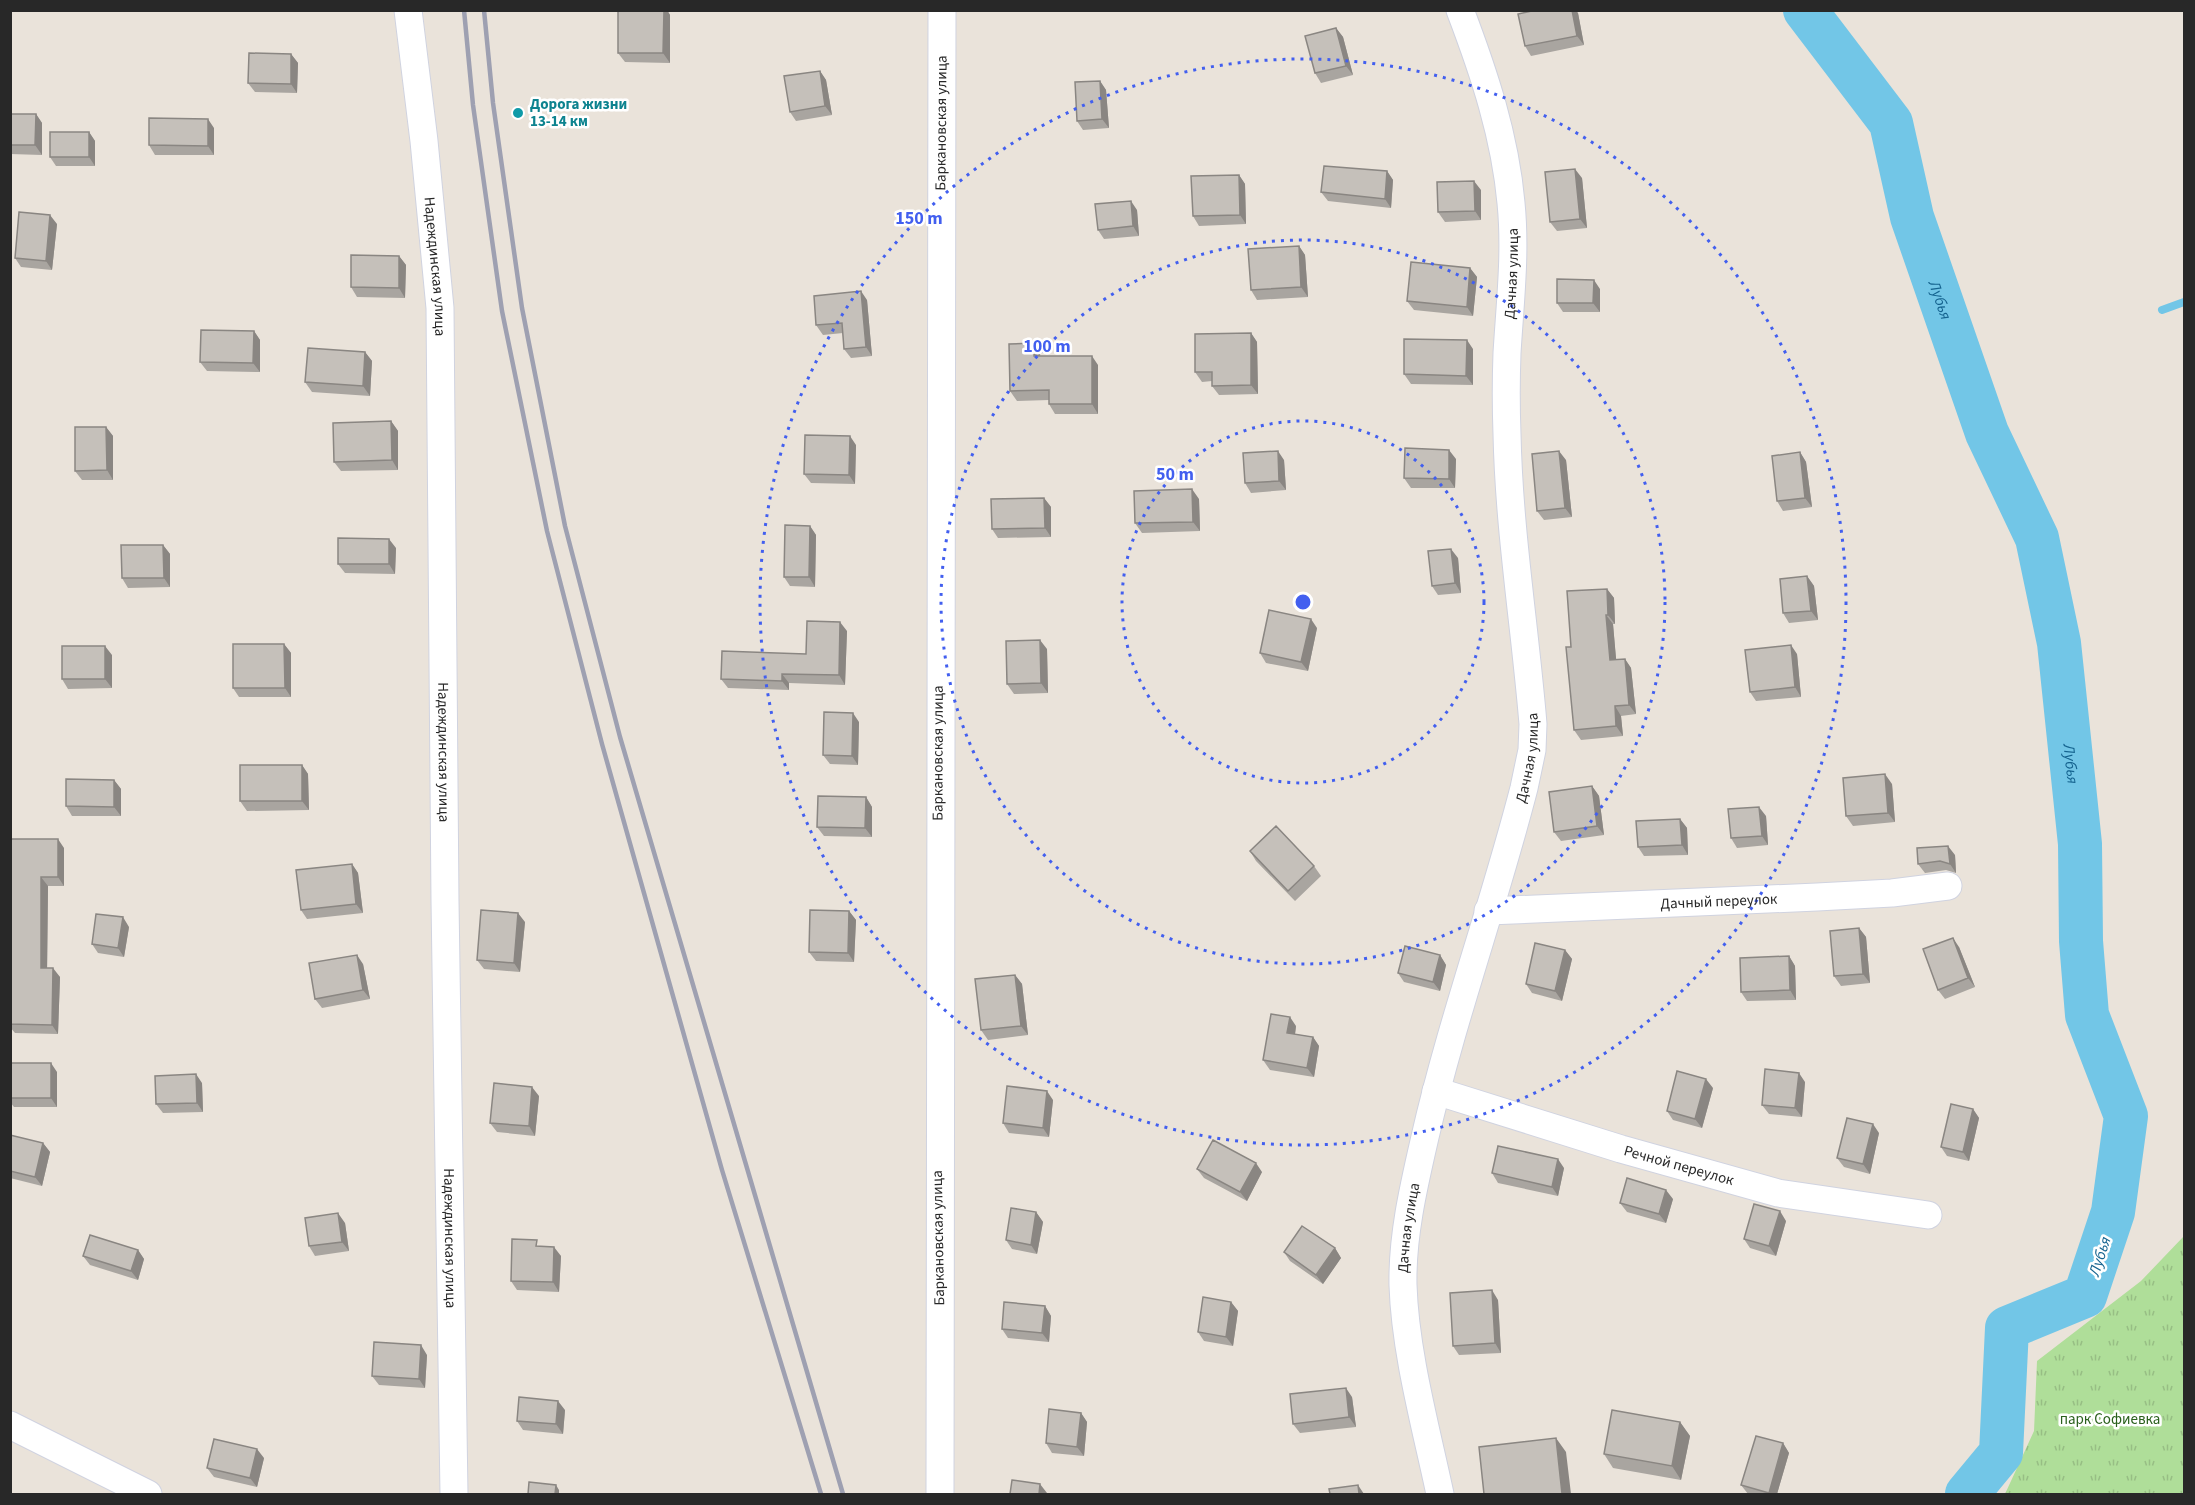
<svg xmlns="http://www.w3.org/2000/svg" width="2195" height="1505" font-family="'Source Sans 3',sans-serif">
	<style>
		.park { fill: url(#park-tufts) }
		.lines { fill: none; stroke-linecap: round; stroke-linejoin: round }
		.stream { stroke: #72c6e7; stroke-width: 8 }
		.river { stroke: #72c6e7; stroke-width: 44 }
		.street-casing { stroke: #d0d3e0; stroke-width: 29 }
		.street { stroke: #fff; stroke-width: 27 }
		.rail { stroke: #9ea0b1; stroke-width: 4.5 }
		.wall { fill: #a9a5a0 }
		.shaded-wall { fill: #8a8682 }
		.building { fill: #c5c0ba; stroke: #8a8682; stroke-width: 1.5 }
		.ring { fill: none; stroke: #425fef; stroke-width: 3; stroke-dasharray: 3 6 }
		.culture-dot { fill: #0f9aa8; stroke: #fff; stroke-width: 2 }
		.labels { text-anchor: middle; stroke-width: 5; stroke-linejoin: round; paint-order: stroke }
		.culture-label { font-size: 15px; font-weight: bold; fill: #0d838f; stroke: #fff; text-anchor: start }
		.street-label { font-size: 15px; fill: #282828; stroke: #fff }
		.park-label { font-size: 15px; fill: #2a601d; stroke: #fff }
		.water-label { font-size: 16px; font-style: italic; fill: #15638f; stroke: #fff }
		.centre { fill: #425fef; stroke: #fff; stroke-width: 3 }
		.ring-label { font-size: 18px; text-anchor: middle; font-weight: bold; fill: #425fef; stroke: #fff; stroke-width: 5; stroke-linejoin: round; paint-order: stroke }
	</style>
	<defs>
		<pattern id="park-tufts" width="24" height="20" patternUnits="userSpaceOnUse" patternTransform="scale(1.5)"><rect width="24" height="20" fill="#afde99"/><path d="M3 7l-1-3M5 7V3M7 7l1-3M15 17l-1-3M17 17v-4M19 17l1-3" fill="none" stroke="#97be84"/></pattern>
	</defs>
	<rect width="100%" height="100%" fill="#eae3da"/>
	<path class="park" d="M2184 1236V1494H2005L2034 1431 2037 1361 2141 1281Z"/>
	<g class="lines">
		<path class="stream" d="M2162 310 2184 302"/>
		<path class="river" id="s1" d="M1805 10 1891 123 1912 217 1987 433 2037 538 2059 643 2080 844 2081 941 2087 1015 2126 1116 2113 1212 2085 1296 2007 1328 2001 1453 1967 1494"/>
		<defs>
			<g id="street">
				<path id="s2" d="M408 10 424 141 440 308 445 901 454 1494"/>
				<path id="s3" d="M1488 911 1817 897 1892 893 1948 886"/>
				<path id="s4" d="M1436 1091 1621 1149 1778 1193 1928 1215"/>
				<path d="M10 1425 148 1494"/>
				<path id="s5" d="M940 1494C936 1000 937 505 942 10"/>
				<path id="s6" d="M1440 1494C1426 1428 1405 1352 1403 1285 1402 1235 1414 1185 1425 1137 1452 1019 1494 905 1524 788L1532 750 1533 724C1525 627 1509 531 1507 434 1506 407 1506 380 1507 353 1510 303 1516 253 1511 203 1505 136 1484 73 1460 10"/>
			</g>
		</defs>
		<use href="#street" class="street-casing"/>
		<use href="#street" class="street"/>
		<path class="rail" d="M464 10 473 105 502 311 547 531 602 744 722 1170 821 1494
			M484 10 493 103 522 308 565 526 620 737 843 1494"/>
	</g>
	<path class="wall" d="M618 10H667L670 15V63L625 62 618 53Z
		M1578 13 1584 45 1531 56 1525 46Z
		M1336 28 1343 37 1353 75 1321 83 1315 73Z
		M291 54 298 63 297 93 255 92 248 83Z
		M820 71 826 80 832 115 796 121 790 112Z
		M1100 81 1106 90 1109 128 1083 130 1077 121Z
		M10 114H36L42 123V155L10 154Z
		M214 128V155H155L149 145Z
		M89 132 95 141V166H56L50 157Z
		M1387 171 1393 180 1391 208 1328 201 1321 192Z
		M1239 175 1245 184 1246 224 1199 226 1193 216Z
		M1582 178 1587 228 1557 231 1550 222Z
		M1481 190V220L1445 222 1438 212Z
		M1137 210 1139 236 1104 239 1098 230Z
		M57 224 52 270 21 267 15 258Z
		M1299 246 1305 255 1308 297 1257 300 1251 290Z
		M399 256 406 265 405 298 357 297 351 287Z
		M1470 268 1477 277 1473 316 1414 310 1407 301Z
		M1600 289V312H1563L1557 303Z
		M867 300 872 356 851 358 844 349 843 333 823 335 816 325Z
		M254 331 260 340V372L207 371 200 362Z
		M1251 333 1257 342 1258 394 1219 395 1212 386V381L1202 382 1195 372Z
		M1034 343 1040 353V356L1098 365V414H1055L1049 404V400L1017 401 1010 391Z
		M1473 349V385L1411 384 1404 374Z
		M365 352 372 361 370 396 312 392 305 382Z
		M391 421 398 431V470L341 471 334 462Z
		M106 427 113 436V480H82L75 471Z
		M856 445 855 484 811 483 804 474Z
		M1800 452 1806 462 1812 507 1783 511 1777 501Z
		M1456 459 1455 488H1411L1404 478Z
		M1284 460 1286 490 1251 493 1245 483Z
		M1566 460 1572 517 1544 520 1537 511Z
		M1044 498 1051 507V537L998 538 992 529Z
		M1199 499 1200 531 1142 533 1135 523Z
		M810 526 816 535 815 587 790 586 784 577Z
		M163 545 170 554V587L128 588 122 578Z
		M396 548 395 574 345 573 338 564Z
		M1458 558 1461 593 1438 595 1432 586Z
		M1807 576 1814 586 1818 620 1789 623 1783 613Z
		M1607 589 1614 598 1615 624H1613L1616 660 1625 659 1631 668 1636 714 1621 716 1623 736 1581 740 1574 730 1571 647Z
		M1317 628 1308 671 1266 663 1260 653Z
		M847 631 845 685 789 683V690L728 688 721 679 806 654Z
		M284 644 291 653V697H239L233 688Z
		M1047 649 1048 693 1014 694 1007 684Z
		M1797 654 1801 697 1756 701 1750 692Z
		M112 655V688L68 689 62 679Z
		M859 722 858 765 830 764 823 755Z
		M302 765 308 774 309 810 247 811 240 801Z
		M114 780 121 789V816H72L66 806Z
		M1892 784 1895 822 1853 826 1846 816Z
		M1592 786 1599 796 1604 835 1561 841 1554 832Z
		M866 797 872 807V837L824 836 817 827Z
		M1766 816 1768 845 1737 848 1731 838Z
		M1680 819 1687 828 1688 855 1644 856 1638 847Z
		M10 839 64 848V886H48L47 968 60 977 58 1034 15 1033 10 1027Z
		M1250 851 1314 866 1321 876 1295 901 1256 861Z
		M1955 855 1956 873 1946 870 1925 873 1918 864Z
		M352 864 358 873 363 913 307 919 301 910Z
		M849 911 856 920 854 962 816 961 809 952Z
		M525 922 520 972 484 969 477 960Z
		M129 927 124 957 98 953 92 944Z
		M1859 928 1866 937 1870 983 1841 986 1834 976Z
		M1959 947 1975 987 1945 999 1938 990Z
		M1565 950 1572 959 1562 1001 1532 993 1526 984Z
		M1440 955 1446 965 1440 991 1404 982 1398 973Z
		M1789 956 1795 966 1796 1000 1747 1001 1741 992Z
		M363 964 370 999 322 1008 315 999Z
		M1015 975 1022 984 1028 1035 988 1040 981 1030Z
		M1296 1026 1295 1034 1313 1037 1319 1046 1314 1077 1270 1070 1263 1060Z
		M10 1063 57 1072V1107H14L10 1102Z
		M1805 1082 1802 1117 1769 1114 1762 1105Z
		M202 1083 203 1112 163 1113 156 1104Z
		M1713 1088 1702 1128 1673 1120 1667 1111Z
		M539 1096 535 1136 497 1132 490 1123Z
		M1053 1100 1049 1137 1009 1133 1003 1123Z
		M1973 1109 1979 1118 1969 1161 1947 1156 1941 1147Z
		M1879 1133 1870 1174 1844 1167 1837 1158Z
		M10 1135 43 1143 50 1152 42 1186 10 1178Z
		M1564 1168 1558 1196 1498 1183 1492 1173Z
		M1197 1169 1262 1172 1247 1201 1204 1178Z
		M1673 1199 1666 1223 1627 1212 1620 1203Z
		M1036 1212 1043 1222 1037 1254 1012 1249 1006 1240Z
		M1786 1221 1776 1256 1750 1248 1744 1239Z
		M345 1223 349 1251 315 1256 309 1246Z
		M541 1246 561 1256 559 1292 517 1290 511 1281Z
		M1335 1248 1341 1258 1323 1284 1290 1261 1284 1252Z
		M138 1250 144 1259 138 1280 90 1265 83 1256Z
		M1498 1300 1501 1353 1459 1355 1453 1346Z
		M1231 1302 1238 1311 1233 1346 1204 1341 1198 1332Z
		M1045 1306 1051 1316 1049 1342 1008 1338 1002 1329Z
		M427 1355 425 1388 379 1385 372 1376Z
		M1352 1397 1356 1427 1300 1433 1293 1424Z
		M565 1410 563 1434 523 1430 517 1421Z
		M1081 1413 1087 1422 1084 1456 1052 1453 1046 1443Z
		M1680 1422 1690 1436 1681 1480 1613 1468 1604 1454Z
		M1783 1443 1789 1453 1777 1494H1748L1741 1485Z
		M264 1458 257 1487 214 1477 207 1468Z"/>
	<path class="shaded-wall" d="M664 10H667L670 15V63L663 53Z
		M1572 10H1576L1578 13 1584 45 1577 36Z
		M1336 28 1343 37 1353 75 1346 66Z
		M291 54 298 63 297 93 291 84Z
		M820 71 826 80 832 115 825 106Z
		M1100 81 1106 90 1109 128 1102 119Z
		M36 114 42 123V155L35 145Z
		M208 119 214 128V155L208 146Z
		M89 132 95 141V166L89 157Z
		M1575 169 1582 178 1587 228 1580 219Z
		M1387 171 1393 180 1391 208 1385 199Z
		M1239 175 1245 184 1246 224 1240 215Z
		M1474 181 1481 190V220L1475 211Z
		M1131 201 1137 210 1139 236 1133 226Z
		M50 215 57 224 52 270 46 261Z
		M1299 246 1305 255 1308 297 1301 287Z
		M399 256 406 265 405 298 399 288Z
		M1470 268 1477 277 1473 316 1467 307Z
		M1594 280 1600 289V312L1593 303Z
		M861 291 867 300 872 356 866 347Z
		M254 331 260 340V372L253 363Z
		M1251 333 1257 342 1258 394 1251 385Z
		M1467 340 1473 349V385L1466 376Z
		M1034 343 1040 353 1041 365 1034 356Z
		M365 352 372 361 370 396 363 386Z
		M1092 356 1098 365V414L1092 404Z
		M391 421 398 431V470L392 460Z
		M106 427 113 436V480L107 470Z
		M850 436 856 445 855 484 849 475Z
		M1449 450 1456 459 1455 488 1449 479Z
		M1278 451 1284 460 1286 490 1279 481Z
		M1559 451 1566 460 1572 517 1565 508Z
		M1800 452 1806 462 1812 507 1805 498Z
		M1192 489 1199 499 1200 531 1193 522Z
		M1044 498 1051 507V537L1045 528Z
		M810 526 816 535 815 587 809 577Z
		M389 539 396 548 395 574 389 564Z
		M163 545 170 554V587L164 578Z
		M1451 549 1458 558 1461 593 1455 583Z
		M1807 576 1814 586 1818 620 1811 611Z
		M1607 589 1614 598 1615 624 1608 615Z
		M1606 615 1613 624 1617 669 1610 660Z
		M1311 619 1317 628 1308 671 1301 662Z
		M840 622 847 631 845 685 839 675Z
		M1040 640 1047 649 1048 693 1041 683Z
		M284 644 291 653V697L285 688Z
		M1791 645 1797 654 1801 697 1795 687Z
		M105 646 112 655V688L105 679Z
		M1625 659 1631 668 1636 714 1629 705Z
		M782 674 789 683V690L782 681Z
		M1615 706 1621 716 1623 736 1616 726Z
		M853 713 859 722 858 765 852 756Z
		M302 765 308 774 309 810 302 801Z
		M1885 774 1892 784 1895 822 1888 813Z
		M114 780 121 789V816L114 807Z
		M1592 786 1599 796 1604 835 1597 826Z
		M866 797 872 807V837L865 828Z
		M1759 807 1766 816 1768 845 1762 836Z
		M1680 819 1687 828 1688 855 1682 845Z
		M58 839 64 848V886L58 877Z
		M1948 846 1955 855 1956 873 1950 864Z
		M352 864 358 873 363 913 356 904Z
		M41 877 48 886 47 977 41 968Z
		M849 911 856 920 854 962 848 953Z
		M518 913 525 922 520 972 514 963Z
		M123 917 129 927 124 957 118 948Z
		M1859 928 1866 937 1870 983 1863 974Z
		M1953 938 1959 947 1975 987 1968 978Z
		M1565 950 1572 959 1562 1001 1555 991Z
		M357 955 363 964 370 999 363 990Z
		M1440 955 1446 965 1440 991 1433 982Z
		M1789 956 1795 966 1796 1000 1790 990Z
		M53 968 60 977 58 1034 52 1025Z
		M1015 975 1022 984 1028 1035 1021 1026Z
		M1290 1017 1296 1026 1294 1042 1287 1033Z
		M1313 1037 1319 1046 1314 1077 1307 1068Z
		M51 1063 57 1072V1107L51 1098Z
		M1799 1073 1805 1082 1802 1117 1795 1108Z
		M196 1074 202 1083 203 1112 197 1103Z
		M1706 1079 1713 1088 1702 1128 1695 1119Z
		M532 1087 539 1096 535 1136 529 1126Z
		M1047 1091 1053 1100 1049 1137 1043 1128Z
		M1973 1109 1979 1118 1969 1161 1963 1152Z
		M1873 1124 1879 1133 1870 1174 1863 1164Z
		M43 1143 50 1152 42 1186 35 1177Z
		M1558 1159 1564 1168 1558 1196 1552 1187Z
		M1256 1163 1262 1172 1247 1201 1240 1192Z
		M1666 1190 1673 1199 1666 1223 1659 1214Z
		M1780 1211 1786 1221 1776 1256 1769 1246Z
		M1036 1212 1043 1222 1037 1254 1031 1245Z
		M338 1213 345 1223 349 1251 342 1242Z
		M554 1247 561 1256 559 1292 553 1282Z
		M1335 1248 1341 1258 1323 1284 1316 1275Z
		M138 1250 144 1259 138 1280 131 1271Z
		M1492 1290 1498 1300 1501 1353 1495 1343Z
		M1231 1302 1238 1311 1233 1346 1226 1337Z
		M1045 1306 1051 1316 1049 1342 1042 1333Z
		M421 1345 427 1355 425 1388 419 1379Z
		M1346 1388 1352 1397 1356 1427 1349 1417Z
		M558 1401 565 1410 563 1434 556 1424Z
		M1081 1413 1087 1422 1084 1456 1077 1447Z
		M1680 1422 1690 1436 1681 1480 1672 1466Z
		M1556 1438 1566 1452 1571 1494H1562Z
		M1783 1443 1789 1453 1777 1494H1770L1769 1493Z
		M257 1449 264 1458 257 1487 250 1478Z
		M1040 1484 1047 1493 1046 1494H1039Z
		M556 1485 559 1490V1494H555Z
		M1358 1485 1364 1494H1359Z"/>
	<path class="building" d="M618 10H664L663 53H618Z
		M1536 10H1572L1577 36 1525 46 1518 14Z
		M1336 28 1346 66 1315 73 1305 36Z
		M249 53 291 54V84L248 83Z
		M820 71 825 106 790 112 784 76Z
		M1100 81 1102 119 1077 121 1075 82Z
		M10 114H36L35 145H10Z
		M149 118 208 119V146L149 145Z
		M50 132H89V157H50Z
		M1324 166 1387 171 1385 199 1321 192Z
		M1575 169 1580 219 1550 222 1545 172Z
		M1239 175 1240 215 1193 216 1191 176Z
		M1474 181 1475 211 1438 212 1437 182Z
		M1131 201 1133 226 1098 230 1095 204Z
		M19 212 50 215 46 261 15 258Z
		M1299 246 1301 287 1251 290 1248 249Z
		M351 255 399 256V288L351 287Z
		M1411 262 1470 268 1467 307 1407 301Z
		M1557 279 1594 280 1593 303H1557Z
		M861 291 866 347 844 349 842 323 816 325 814 296Z
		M201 330 254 331 253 363 200 362Z
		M1251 333V385L1212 386V372H1195V334Z
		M1404 339 1467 340 1466 376 1404 374Z
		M1034 343V356H1092V404H1049V390L1010 391 1009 344Z
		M308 348 365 352 363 386 305 382Z
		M391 421 392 460 334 462 333 423Z
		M75 427H106L107 470 75 471Z
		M805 435 850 436 849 475 804 474Z
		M1405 448 1449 450V479L1404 478Z
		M1278 451 1279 481 1245 483 1243 453Z
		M1559 451 1565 508 1537 511 1532 454Z
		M1800 452 1805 498 1777 501 1772 456Z
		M1192 489 1193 522 1135 523 1134 491Z
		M1044 498 1045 528 992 529 991 499Z
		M785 525 810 526 809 577H784Z
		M338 538 389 539V564H338Z
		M121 545H163L164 578H122Z
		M1451 549 1455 583 1432 586 1428 551Z
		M1807 576 1811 611 1783 613 1780 579Z
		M1607 589 1608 615H1606L1610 660 1625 659 1629 705 1615 706 1616 726 1574 730 1566 647H1571L1567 591Z
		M1269 610 1311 619 1301 662 1260 653Z
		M807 621 840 622 839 675 782 674V681L721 679 722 651 806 654Z
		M1040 640 1041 683 1007 684 1006 641Z
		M233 644H284L285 688H233Z
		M1791 645 1795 687 1750 692 1745 650Z
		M62 646H105V679H62Z
		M824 712 853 713 852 756 823 755Z
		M240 765H302V801H240Z
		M1885 774 1888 813 1846 816 1843 778Z
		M66 779 114 780V807L66 806Z
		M1592 786 1597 826 1554 832 1549 792Z
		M818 796 866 797 865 828 817 827Z
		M1759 807 1762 836 1731 838 1728 809Z
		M1680 819 1682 845 1638 847 1636 821Z
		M1276 826 1314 866 1288 891 1250 851Z
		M10 839H58V877H41V968H53L52 1025 10 1024Z
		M1948 846 1950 864 1940 861 1918 864 1917 848Z
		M352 864 356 904 301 910 296 870Z
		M481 910 518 913 514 963 477 960Z
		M810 910 849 911 848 953 809 952Z
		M96 914 123 917 118 948 92 944Z
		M1859 928 1863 974 1834 976 1830 931Z
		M1953 938 1968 978 1938 990 1923 949Z
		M1535 943 1565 950 1555 991 1526 984Z
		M1405 946 1440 955 1433 982 1398 973Z
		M357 955 363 990 315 999 309 963Z
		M1789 956 1790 990 1741 992 1740 958Z
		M1015 975 1021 1026 981 1030 975 979Z
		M1271 1014 1290 1017 1287 1033 1313 1037 1307 1068 1263 1060Z
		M10 1063H51V1098H10Z
		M1765 1069 1799 1073 1795 1108 1762 1105Z
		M1677 1071 1706 1079 1695 1119 1667 1111Z
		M196 1074 197 1103 156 1104 155 1076Z
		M494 1083 532 1087 529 1126 490 1123Z
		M1007 1086 1047 1091 1043 1128 1003 1123Z
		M1951 1104 1973 1109 1963 1152 1941 1147Z
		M1847 1118 1873 1124 1863 1164 1837 1158Z
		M10 1135 43 1143 35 1177 10 1171Z
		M1213 1140 1256 1163 1240 1192 1197 1169Z
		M1498 1146 1558 1159 1552 1187 1492 1173Z
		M1627 1178 1666 1190 1659 1214 1620 1203Z
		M1754 1204 1780 1211 1769 1246 1744 1239Z
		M1011 1208 1036 1212 1031 1245 1006 1240Z
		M338 1213 342 1242 309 1246 305 1218Z
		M1302 1226 1335 1248 1316 1275 1284 1252Z
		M90 1235 138 1250 131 1271 83 1256Z
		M512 1239 537 1240 536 1246 554 1247 553 1282 511 1281Z
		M1492 1290 1495 1343 1453 1346 1450 1293Z
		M1203 1297 1231 1302 1226 1337 1198 1332Z
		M1004 1302 1045 1306 1042 1333 1002 1329Z
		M374 1342 421 1345 419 1379 372 1376Z
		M1346 1388 1349 1417 1293 1424 1290 1394Z
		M519 1397 558 1401 556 1424 517 1421Z
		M1049 1409 1081 1413 1077 1447 1046 1443Z
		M1612 1410 1680 1422 1672 1466 1604 1454Z
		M1756 1436 1783 1443 1769 1493 1741 1485Z
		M1556 1438 1562 1494H1484L1479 1447Z
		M214 1439 257 1449 250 1478 207 1468Z
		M1012 1480 1040 1484 1039 1494H1010Z
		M529 1482 556 1485 555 1494H528Z
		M1358 1485 1359 1494H1330L1329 1489Z"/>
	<g class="ring">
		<circle cx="1303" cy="602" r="181"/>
		<circle cx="1303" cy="602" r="362"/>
		<circle cx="1303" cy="602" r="543"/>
	</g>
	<circle class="culture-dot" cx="518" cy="113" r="6"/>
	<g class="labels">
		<g class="culture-label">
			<text x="530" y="109">Дорога жизни<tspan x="530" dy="17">13-14 км</tspan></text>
		</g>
		<g class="street-label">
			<text dy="5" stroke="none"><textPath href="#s5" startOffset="1371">Баркановская улица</textPath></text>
			<text dy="5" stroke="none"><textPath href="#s2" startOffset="258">Надеждинская улица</textPath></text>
			<text dy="5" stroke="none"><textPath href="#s6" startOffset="1242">Дачная улица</textPath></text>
			<text dy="5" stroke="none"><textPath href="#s2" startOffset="744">Надеждинская улица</textPath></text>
			<text dy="5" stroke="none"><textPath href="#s5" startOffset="741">Баркановская улица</textPath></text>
			<text dy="5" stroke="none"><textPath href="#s6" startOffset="756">Дачная улица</textPath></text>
			<text dy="5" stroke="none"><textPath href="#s3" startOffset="231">Дачный переулок</textPath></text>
			<text dy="5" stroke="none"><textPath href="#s4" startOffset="254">Речной переулок</textPath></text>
			<text dy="5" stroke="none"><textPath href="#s6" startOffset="270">Дачная улица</textPath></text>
			<text dy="5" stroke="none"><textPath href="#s2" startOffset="1230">Надеждинская улица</textPath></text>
			<text transform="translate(938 1238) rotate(-91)" y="5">Баркановская улица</text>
		</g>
		<g class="park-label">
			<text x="2110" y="1424">парк Софиевка</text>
		</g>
		<g class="water-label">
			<text dy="6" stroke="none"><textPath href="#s1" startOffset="326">Лубья</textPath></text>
			<text dy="6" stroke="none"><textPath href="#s1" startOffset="812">Лубья</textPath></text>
			<text transform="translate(2099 1256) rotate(-72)" y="6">Лубья</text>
		</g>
	</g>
	<circle cx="1303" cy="602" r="9" class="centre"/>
	<g class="ring-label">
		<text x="919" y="224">150 m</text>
		<text x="1047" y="352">100 m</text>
		<text x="1175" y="480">50 m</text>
	</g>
	<rect width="2195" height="1505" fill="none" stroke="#282828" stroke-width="24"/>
</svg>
